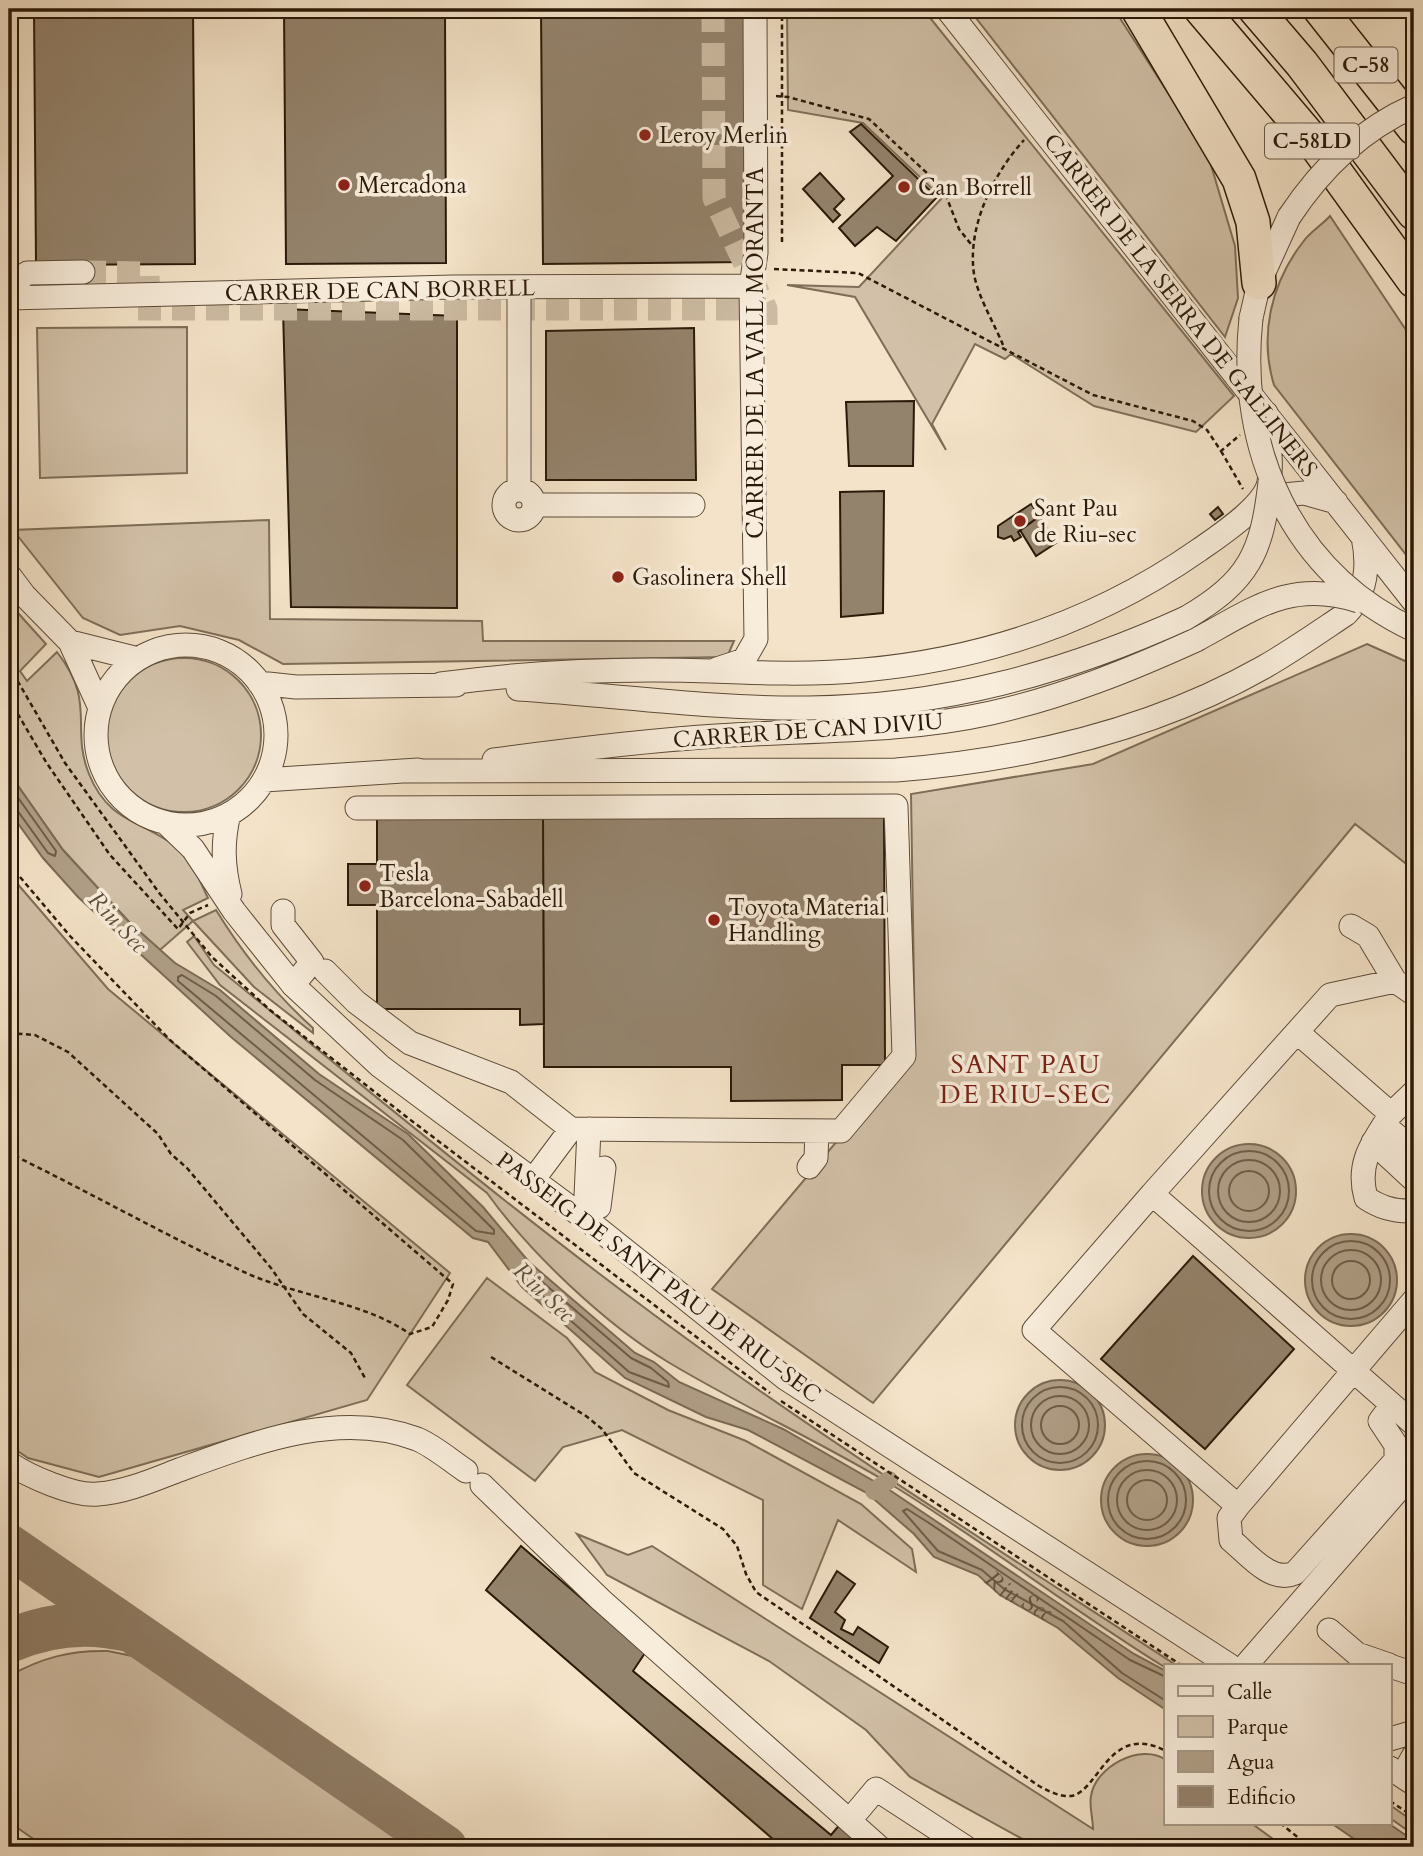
<svg xmlns="http://www.w3.org/2000/svg" width="1423" height="1856" font-family="Cardo,serif">
	<style>
		.green { fill: #d2c1a8; stroke: #7e6e58; stroke-width: 2 }
		.water { fill: #b09f87; stroke: #7b6a55; stroke-width: 2 }
		.lines { fill: none; stroke-linecap: round; stroke-linejoin: round }
		.shore { stroke: #6e5c48; stroke-width: 2 }
		.canal { stroke: #b09f87; stroke-width: 18 }
		.taxiway { stroke: #907e68; stroke-width: 44 }
		.building { fill: #94836c; stroke: #2b1a09; stroke-width: 2 }
		.minor-tunnel { stroke: #ccbba2; stroke-width: 23; stroke-dasharray: 23 11; stroke-linecap: butt }
		.minor-casing { stroke: #5d4c39; stroke-width: 25 }
		.highway-casing { stroke: #2b1a09; stroke-width: 36 }
		.path { stroke: #2b1a09; stroke-width: 2.5; stroke-dasharray: 5 3.5; stroke-linecap: butt }
		.minor { stroke: #f8eddb; stroke-width: 23 }
		.highway { stroke: #f4e3c8; stroke-width: 33 }
		.minor-bridge-casing { stroke: #5d4c39; stroke-width: 25; stroke-linecap: butt }
		.minor-bridge { stroke: #f8eddb; stroke-width: 23 }
		.poi-dot { fill: #8f2418; stroke: #f8eddb; stroke-width: 2.5 }
		.labels { text-anchor: middle; stroke-width: 7; stroke-linejoin: round; paint-order: stroke }
		.shield { fill: #f8eddb; stroke: #685948; stroke-width: 2 }
		.shield-label { font-size: 21px; font-weight: bold; fill: #2b1a09 }
		.poi-label { font-size: 23px; fill: #2b1a09; stroke: #f8eddb; text-anchor: start }
		.street-label { font-size: 23px; fill: #2b1a09; stroke: #f8eddb }
		.water-label { font-size: 24px; font-style: italic; fill: #604f3b; stroke: #f8eddb }
		.quarter-label { font-size: 26px; letter-spacing: 2px; fill: #7a1f14; stroke: #f8eddb }
	</style>
	<rect width="100%" height="100%" fill="#f4e3c8"/>
	<filter id="stains"><feTurbulence type="fractalNoise" baseFrequency=".00286" numOctaves="4"/><feColorMatrix values="0 0 0 0 .2 0 0 0 0 .09 0 0 0 0 .02 0 0 0 .5 -.17"/></filter>
	<radialGradient id="worn" r=".72"><stop offset=".6" stop-color="#630" stop-opacity="0"/><stop offset="1" stop-color="#630" stop-opacity=".3"/></radialGradient>
	<path class="green" d="M787 9H923L1234 396 1196 432 1094 406 1011 354 1005 359 975 344 932 424 946 450 855 297 787 285 859 287 942 198 863 123 788 110Z
		M969 9H1114L1208 155 1235 246 1238 298 1225 337Z
		M1330 216 1414 342V565L1274 385C1259 336 1271 283 1303 242 1310 232 1322 225 1330 216Z
		M187 327V473L40 478 37 328Z
		M269 520 270 619 482 621 483 641H734L727 657 283 664 239 640 180 626 120 635 83 618 13 530Z
		M9 603 46 644 20 671 27 681 57 652C97 703 70 727 89 774 109 824 143 820 178 848 192 859 200 882 208 898L183 910 193 921 216 910C243 954 274 993 313 1028V1033L254 987 193 921 160 950 130 923 63 850 9 773Z
		M1367 644 1414 665V870L1355 824 873 1403 712 1289 915 1049 911 794 1093 764Z
		M107 735a77 77 0 1 1 154 0a77 77 0 1 1-154 0Z
		M9 874 108 989 450 1273 367 1400 99 1477 28 1458 9 1445Z
		M194 936 214 965C378 1098 540 1234 712 1357 863 1465 1021 1564 1176 1665L1166 1668C1072 1610 985 1542 892 1485 819 1441 741 1406 668 1362 605 1324 530 1253 487 1193L220 985 187 942Z
		M487 1278 567 1338 595 1372 668 1410 746 1441 861 1504 912 1549 916 1572 838 1520 802 1609 763 1585V1500L622 1430 563 1447 535 1481 407 1385Z
		M577 1534 628 1555 652 1546 1093 1829C1093 1819 1089 1806 1091 1796 1095 1767 1141 1742 1166 1760V1823H1251L1284 1847H1037L910 1777 866 1730 769 1661 607 1575Z
		M108 1651 142 1658 179 1677 422 1847H45L9 1822V1676C41 1658 71 1650 108 1651Z
		M1390 1805 1414 1822V1835L1390 1818Z"/>
	<path class="water" d="M9 773 63 850 130 923 175 963 220 990 319 1074 408 1134 483 1207 529 1262 635 1353 654 1362 679 1382 783 1429 891 1491 1134 1654 1166 1671V1710L1118 1678 1058 1628 1000 1595 978 1575 934 1557 914 1534 867 1493 748 1430 706 1417 625 1378 522 1287 488 1242 473 1238 231 1037 78 897 43 858 9 811Z
		M1202 1191a47 47 0 1 1 94 0a47 47 0 1 1-94 0Z
		M1305 1280a46 46 0 1 1 92 0a46 46 0 1 1-92 0Z
		M1015 1425a45 45 0 1 1 90 0a45 45 0 1 1-90 0Z
		M1101 1500a46 46 0 1 1 92 0a46 46 0 1 1-92 0Z
		M1331 1823H1388L1414 1841V1847H1366Z"/>
	<g class="lines">
		<g class="shore">
			<path d="M9 785 56 851 55 856 48 853 17 810 9 808"/>
			<path d="M182 975 216 996 315 1080 403 1140 494 1230V1234L476 1231 178 981V977Z"/>
			<circle cx="1249" cy="1191" r="40"/>
			<circle cx="1249" cy="1191" r="31"/>
			<circle cx="1249" cy="1191" r="20"/>
			<circle cx="1351" cy="1280" r="39"/>
			<circle cx="1351" cy="1280" r="30"/>
			<circle cx="1351" cy="1280" r="19"/>
			<path d="M526 1268 631 1358 651 1368 668 1382 669 1387 629 1372 527 1282 520 1272Z"/>
			<circle cx="1060" cy="1425" r="38"/>
			<circle cx="1060" cy="1425" r="29"/>
			<circle cx="1060" cy="1425" r="19"/>
			<circle cx="1147" cy="1500" r="39"/>
			<circle cx="1147" cy="1500" r="30"/>
			<circle cx="1147" cy="1500" r="20"/>
			<path id="s1" d="M1166 1677 1130 1660 929 1523 907 1509 903 1511 938 1551 982 1570 1004 1589 1063 1621 1122 1673 1166 1701"/>
		</g>
		<path class="canal" d="M874 1491 889 1480"/>
		<path class="taxiway" d="M9 1546 445 1847
			M9 1641C48 1624 87 1620 128 1630"/>
	</g>
	<path class="building" d="M34 9H193L195 264 36 265Z
		M284 9H445L446 263 286 264Z
		M541 9H747L749 262 543 264Z
		M861 124 937 197 896 241 877 227 855 246 839 228 893 176 850 132Z
		M820 173 844 199 834 209 840 215 833 222 803 189Z
		M283 309 457 316V608L291 607Z
		M694 328 696 480H546V331Z
		M914 401 913 466H849L846 402Z
		M884 491 883 613 841 617 840 492Z
		M1031 504 1040 516 1018 532 1021 537 1014 541 1011 536 1004 539 998 537V526Z
		M1218 507 1223 514 1215 520 1210 514Z
		M1040 516 1056 543 1036 556 1020 530Z
		M884 814 885 1065H842V1100L731 1101V1067H544L543 815Z
		M543 815 544 1024 520 1025V1009H377V905H348V864H377V816Z
		M1193 1256 1294 1349 1205 1449 1101 1359Z
		M521 1546 645 1653 633 1671 831 1835 842 1822 872 1847H782L486 1590Z
		M837 1571 855 1584 835 1612 845 1620 841 1629 853 1635 858 1627 888 1647 879 1663 810 1618Z"/>
	<g class="lines">
		<path class="minor-tunnel" d="M713 9 714 198 766 309V325
			M83 272 148 273 149 309
			M138 309H766"/>
		<defs>
			<path id="minor" d="M947 9 1414 602
				M519 287V490
				M9 288 27 273 83 272
				M9 298 453 287 751 286
				M1251 318 1259 283 1289 217
				M504 505a15 15 0 1 1 30 0a15 15 0 1 1-30 0Z
				M1263 497 1304 493 1336 502
				M534 505H693
				M9 575 24 595 70 642 100 708
				M70 642 138 659
				M96 735a90 90 0 1 1 180 0a90 90 0 1 1-180 0Z
				M717 669 744 660 756 639 751 286 756 253 755 9
				M259 683 296 687 456 685
				M441 684C529 672 622 668 710 671 761 673 813 675 864 670 985 659 1099 620 1199 550 1219 536 1265 506 1269 482 1273 460 1267 434 1266 413
				M518 689C615 695 711 709 808 708 942 707 1065 673 1186 618
				M494 760C568 750 642 741 716 736 808 730 901 733 991 713 1063 697 1130 670 1196 640
				M403 771 896 770C1025 760 1151 731 1264 667 1292 651 1319 632 1346 614 1367 593 1369 565 1363 537
				M264 780 418 770
				M229 814C222 842 223 866 230 894
				M166 823 193 849 234 911 293 985 380 1066 591 1223 785 1378 1229 1665
				M283 911V925L312 962 293 985
				M1351 926 1368 936 1395 981
				M325 971 356 1002 410 1043 511 1082 571 1129 841 1131 904 1056 896 806 357 808
				M1297 1032 1391 1114 1414 1092
				M1391 1114C1373 1142 1356 1163 1366 1198 1380 1207 1392 1211 1409 1211
				M1384 1125 1414 1150
				M1373 1142 1414 1180
				M809 1167 816 1158 817 1131
				M533 1180 571 1129
				M1152 1194 1330 995 1395 981 1414 994
				M599 1207 604 1168
				M585 1219 589 1129
				M1414 1300 1238 1506 1034 1330 1152 1194C1240 1270 1327 1348 1414 1424
				M9 1463C28 1476 75 1497 98 1494 126 1492 153 1480 179 1470 253 1443 339 1409 417 1439 434 1446 451 1461 466 1471
				M482 1485 601 1600 879 1847
				M1238 1506 1229 1518 1231 1540C1248 1554 1271 1584 1295 1573L1396 1460V1445L1380 1421 1392 1405
				M1329 1630 1357 1654 1389 1665
				M1246 1665 1414 1472
				M1390 1666 1414 1674
				M1390 1739 1414 1732
				M1390 1768 1414 1784
				M1402 1776 1414 1755
				M850 1820 876 1789 965 1847"/>
			<path id="highway" d="M1138 9 1239 179 1253 222 1259 283
				M1201 9 1313 141 1414 281
				M1255 9 1302 64 1414 213
				M1320 9 1414 128"/>
		</defs>
		<use href="#minor" class="minor-casing"/>
		<use href="#highway" class="highway-casing"/>
		<path class="path" d="M776 96 788 97 869 119 943 188 959 229 974 248
			M782 242V9
			M774 269 858 273 1093 395 1193 421 1207 430 1221 451 1240 435
			M1003 345C994 323 978 297 974 274 967 227 993 174 1024 140
			M1221 451 1243 489
			M9 666 65 763 160 894 212 957 270 1010 408 1118 770 1393
			M9 699 46 762 110 855 178 929 190 913 208 905
			M9 864 70 936 170 1040 453 1284 448 1300 432 1327 410 1334C363 1301 294 1296 242 1271 163 1234 87 1191 9 1153
			M9 1033 35 1035 68 1052 158 1134 171 1154 187 1168 271 1268 303 1314 351 1353 365 1378
			M491 1357 586 1416 602 1429 634 1473 723 1529 737 1546 746 1574 756 1592 1039 1786C1049 1791 1059 1797 1071 1796 1099 1792 1109 1721 1166 1751
			M781 1401 1181 1665
			M1390 1801 1414 1817
			M1280 1823 1310 1847"/>
		<use href="#minor" class="minor"/>
		<use href="#highway" class="highway"/>
		<defs>
			<path id="minor-bridge" d="M1289 217C1320 170 1362 129 1414 106
				M1251 318C1237 449 1291 572 1414 630
				M1186 618C1249 581 1262 553 1270 482
				M1196 640C1255 608 1291 579 1359 601"/>
		</defs>
		<use href="#minor-bridge" class="minor-bridge-casing"/>
		<use href="#minor-bridge" class="minor-bridge"/>
	</g>
	<g class="poi-dot">
		<circle cx="645" cy="135" r="7"/>
		<circle cx="344" cy="185" r="7"/>
		<circle cx="904" cy="187" r="7"/>
		<circle cx="1020" cy="521" r="7"/>
		<circle cx="618" cy="577" r="7"/>
		<circle cx="365" cy="886" r="7"/>
		<circle cx="714" cy="920" r="7"/>
	</g>
	<g class="labels">
		<g class="shield">
			<rect x="1334.5" y="47.5" width="63" height="35" rx="5"/>
			<rect x="1265" y="123.5" width="94" height="35" rx="5"/>
		</g>
		<g class="shield-label">
			<text x="1366" y="72">C-58</text>
			<text x="1312" y="148">C-58LD</text>
		</g>
		<g class="poi-label">
			<text x="659" y="143">Leroy Merlin</text>
			<text x="358" y="193">Mercadona</text>
			<text x="918" y="195">Can Borrell</text>
			<text x="1034" y="516">Sant Pau<tspan x="1034" dy="26">de Riu-sec</tspan></text>
			<text x="632" y="585">Gasolinera Shell</text>
			<text x="379" y="881">Tesla<tspan x="379" dy="26">Barcelona-Sabadell</tspan></text>
			<text x="728" y="915">Toyota Material<tspan x="728" dy="26">Handling</tspan></text>
		</g>
		<g class="street-label">
			<text transform="translate(380 290) rotate(-1)" y="8">CARRER DE CAN BORRELL</text>
			<text transform="translate(1181 305) rotate(52)" y="8">CARRER DE LA SERRA DE GALLINERS</text>
			<text transform="translate(755 353) rotate(-90)" y="8">CARRER DE LA VALL MORANTA</text>
			<text transform="translate(808 730) rotate(-4)" y="8">CARRER DE CAN DIVIU</text>
			<text transform="translate(659 1277) rotate(37)" y="8">PASSEIG DE SANT PAU DE RIU-SEC</text>
		</g>
		<g class="water-label">
			<text transform="translate(118 922) rotate(47)" y="8">Riu Sec</text>
			<text transform="translate(544 1292) rotate(44)" y="8">Riu Sec</text>
			<text dy="8" stroke="none"><textPath href="#s1" startOffset="460">Riu Sec</textPath></text>
		</g>
		<g class="quarter-label">
			<text x="1026" y="1073">SANT PAU<tspan x="1026" dy="30">DE RIU-SEC</tspan></text>
		</g>
	</g>
	<rect width="1423" height="1856" fill="none" stroke="#f4e3c8" stroke-width="35"/>
	<rect x="10" y="10" width="1402" height="1835" fill="none" stroke="#2b1a09" stroke-width="3.5"/>
	<rect x="18" y="18" width="1388" height="1821" fill="none" stroke="#2b1a09" stroke-width="2"/>
	<rect x="1164" y="1664" width="228" height="161" fill="#f8eddb" stroke="#a69987" stroke-width="2"/>
	<rect x="1178" y="1686" width="35" height="10" fill="#f8eddb" stroke="#a69987" stroke-width="2"/>
	<text x="1227" y="1699" font-size="21" fill="#2b1a09">Calle</text>
	<rect x="1178" y="1716" width="35" height="21" fill="#d2c1a8" stroke="#a69987" stroke-width="2"/>
	<text x="1227" y="1734" font-size="21" fill="#2b1a09">Parque</text>
	<rect x="1178" y="1751" width="35" height="21" fill="#b09f87" stroke="#a69987" stroke-width="2"/>
	<text x="1227" y="1769" font-size="21" fill="#2b1a09">Agua</text>
	<rect x="1178" y="1786" width="35" height="21" fill="#94836c" stroke="#a69987" stroke-width="2"/>
	<text x="1227" y="1804" font-size="21" fill="#2b1a09">Edificio</text>
	<rect width="100%" height="100%" filter="url(#stains)"/>
	<rect width="100%" height="100%" fill="url(#worn)"/>
</svg>
